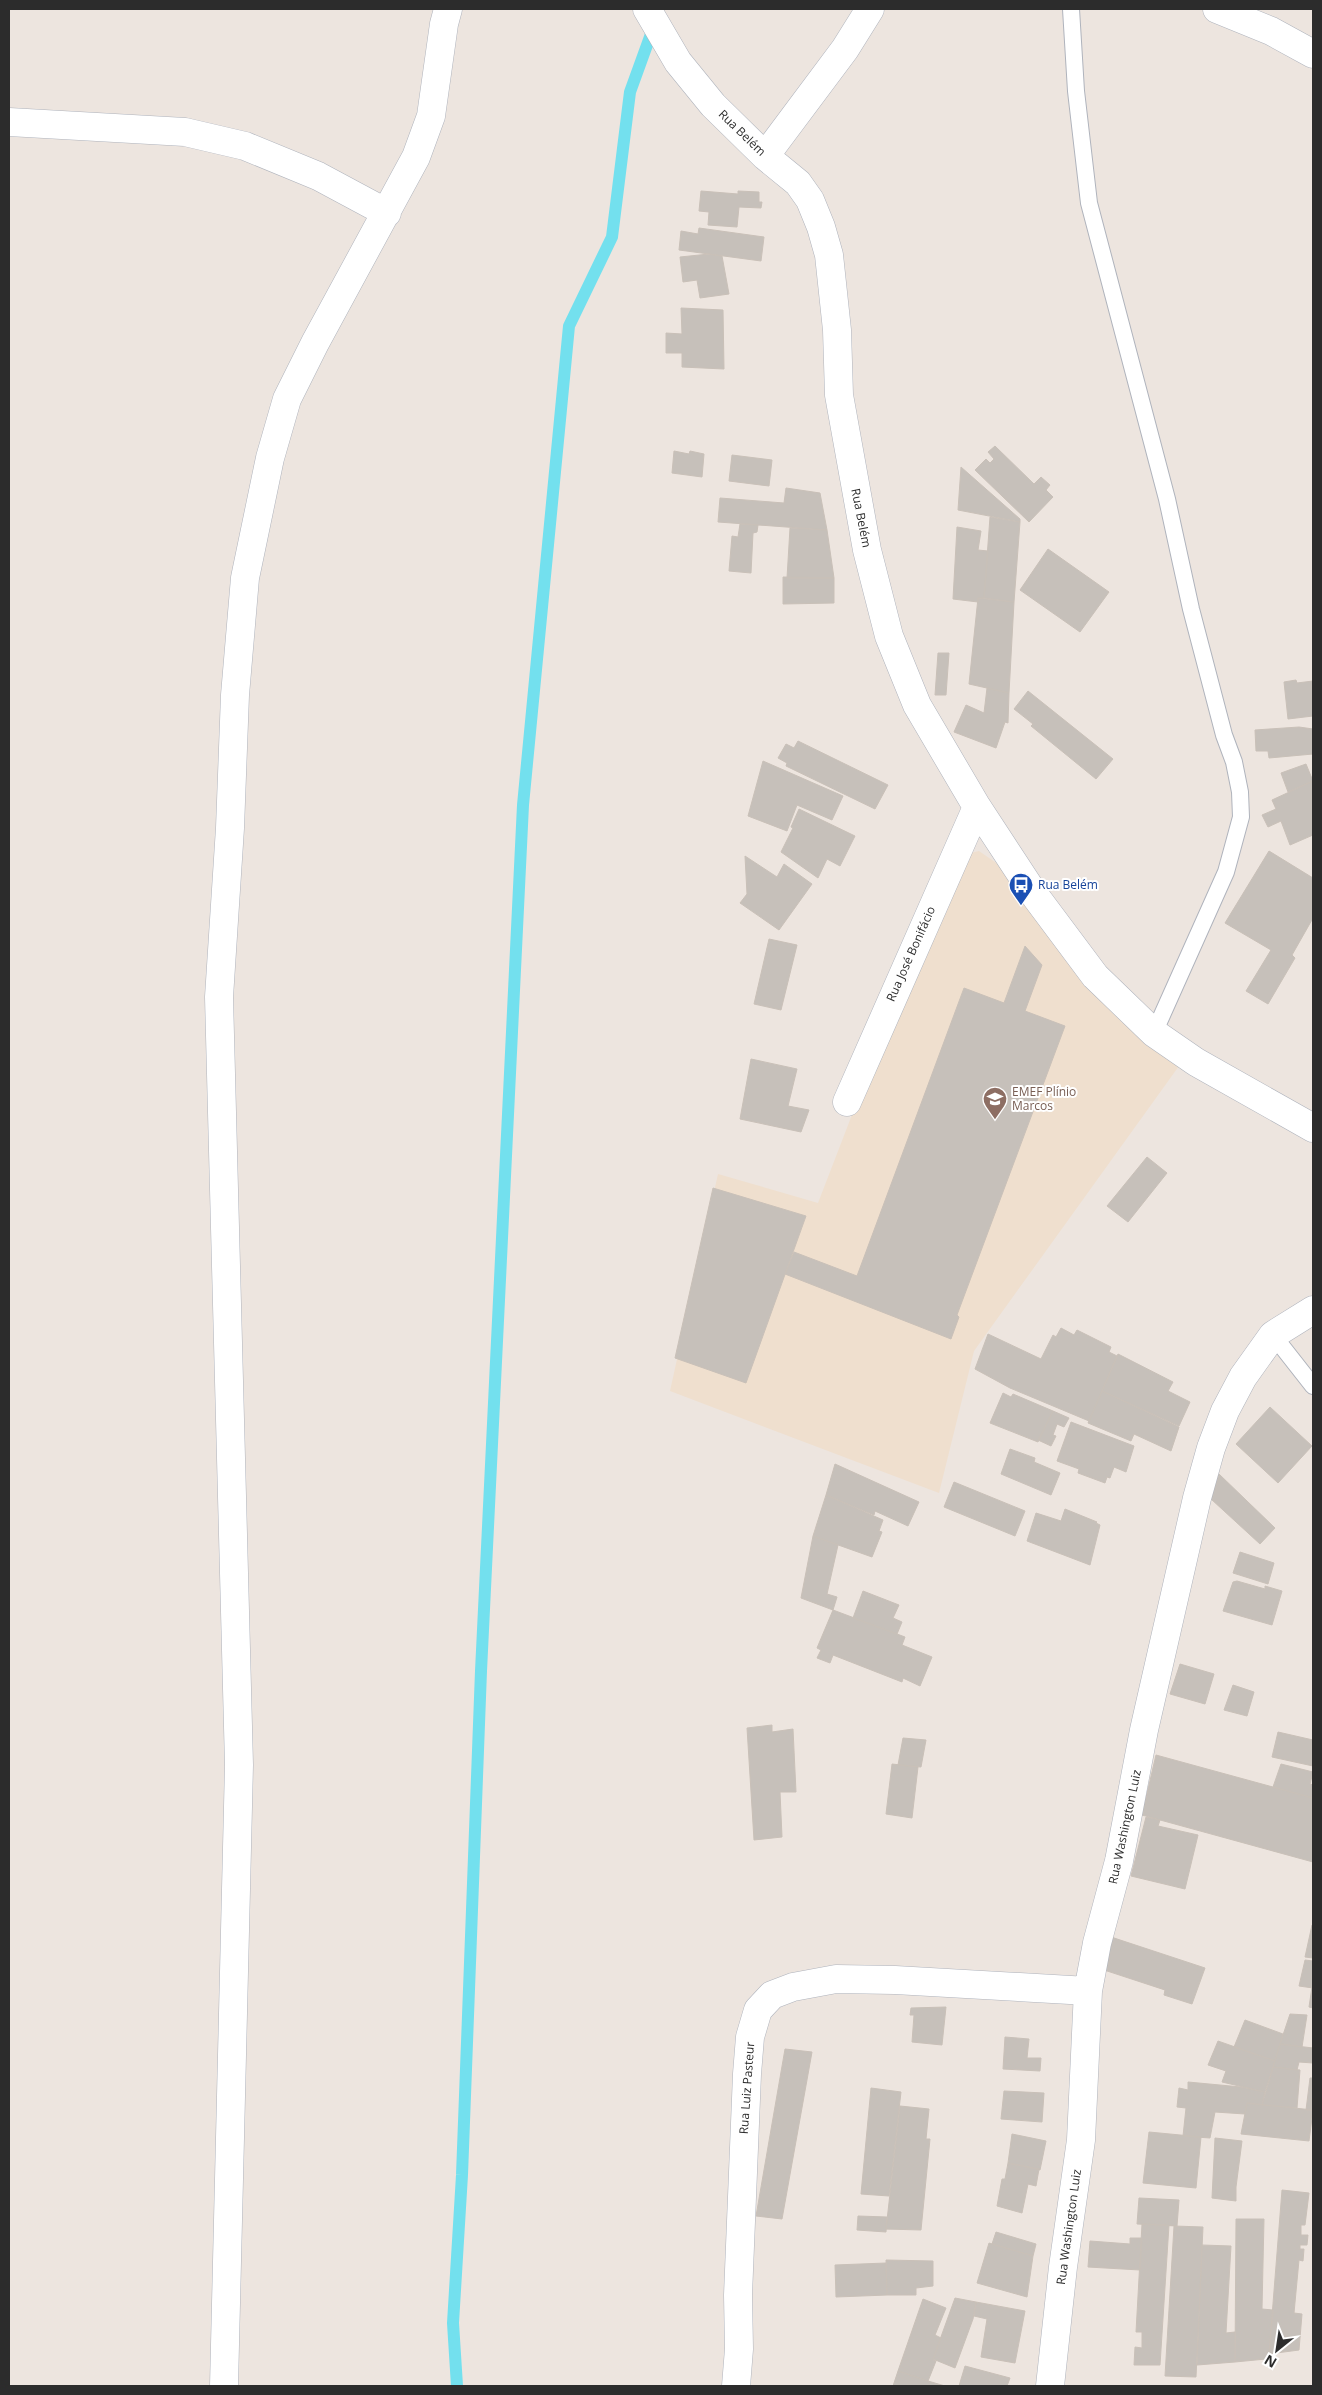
<svg xmlns="http://www.w3.org/2000/svg" width="1322" height="2395" font-family="'Open Sans',sans-serif">
	<style>
		.education { fill: #efdfce }
		.lines { fill: none; stroke-linecap: round; stroke-linejoin: round }
		.stream { stroke: #73e0ee; stroke-width: 12 }
		.building { fill: #c6c0ba; stroke: #c9c0b8 }
		.service-casing { stroke: #afb3bc; stroke-width: 18 }
		.minor-casing { stroke: #afb3bc; stroke-width: 29 }
		.service { stroke: #fff; stroke-width: 16 }
		.minor { stroke: #fff; stroke-width: 28 }
		.labels { text-anchor: middle; stroke-width: 4; stroke-linejoin: round; paint-order: stroke }
		.street-label { font-size: 12px; fill: #2c2c2c; stroke: #fff }
		.transit-label { font-size: 12px; fill: #164399; stroke: #fff; text-anchor: start }
		.education-label { font-size: 12px; fill: #785e54; stroke: #fff; text-anchor: start }
	</style>
	<rect width="100%" height="100%" fill="#ede5df"/>
	<path class="education" d="M979 851 1002 867 1098 999 1179 1066 974 1351 939 1493 670 1391 718 1174 818 1203 946 871 958 856Z"/>
	<g class="lines">
		<path class="stream" d="M457 2386 453 2323 462 2175 481 1671 523 805 569 326 612 237 630 92 655 23"/>
	</g>
	<path class="building" d="M701 191 738 194V191L759 192V202H762L761 208 739 207 737 227 708 225 709 212 699 211Z
		M699 228 764 237 761 261 679 250 681 231 698 234Z
		M709 254 722 256 729 294 700 298 697 280 683 282 680 257Z
		M681 308 723 310 724 369 682 367V353H666V333L682 334Z
		M995 446 1034 484 1041 477 1050 485 1046 490 1053 497 1029 522 975 470 986 459 990 463 994 459 988 452Z
		M674 451 689 454 690 451 704 454 702 477 672 473Z
		M732 455 772 460 769 486 729 481Z
		M961 467 1020 519V522L958 510Z
		M786 488 820 493 827 530 718 522 720 498 784 503Z
		M990 517 1020 522 1014 602 984 598Z
		M740 524 758 525 757 532 753 533 751 573 729 571 732 536 738 537Z
		M957 527 981 531 978 550 988 551 984 598H978V602L953 599Z
		M790 528 827 530 834 578H787Z
		M1048 549 1109 592 1080 632 1020 590Z
		M783 577 834 578V603L783 604Z
		M978 598 1014 602 1009 693 969 684Z
		M938 653H949L946 695H935Z
		M1296 680 1297 683 1313 681V716L1288 719 1284 682Z
		M987 688 1009 693 1008 723 1005 722 996 748 954 732 966 705 984 713Z
		M1028 691 1113 759 1096 779 1031 726 1033 724 1014 709Z
		M1299 727 1313 729V754L1269 758 1268 751H1256L1255 730Z
		M798 741 888 785 875 809 786 766 787 763 778 758 786 744 794 748Z
		M763 761 843 796 832 820 797 805 787 831 748 816Z
		M1306 764 1313 781 1288 792 1281 773Z
		M1313 781V835L1290 845 1281 821 1268 827 1262 815 1276 809 1272 800Z
		M799 809 855 836 840 866 827 859 818 878 781 852 793 828 791 827Z
		M1269 851 1313 878V918L1292 955 1295 958 1268 1004 1246 991 1271 950 1225 923Z
		M745 856 777 877 784 864 812 884 779 930 740 903 747 894Z
		M769 939 797 945 781 1010 754 1004Z
		M1025 946 1042 965 1025 1011 1065 1026 957 1315 959 1317 951 1339 785 1274 794 1252 857 1276 964 988 1004 1003Z
		M751 1059 797 1069 788 1106 809 1110 801 1132 740 1119Z
		M1147 1157 1167 1173 1128 1222 1107 1206Z
		M713 1188 806 1216 746 1383 675 1358Z
		M1061 1328 1074 1335 1077 1330 1111 1347 1109 1352 1117 1356 1089 1421 1010 1388 975 1369 988 1334 1041 1359 1053 1335 1056 1337Z
		M1118 1354 1173 1382 1168 1391 1190 1402 1179 1426 1102 1391Z
		M1102 1391 1179 1427 1171 1451 1134 1434 1131 1441 1088 1423Z
		M1003 1393 1011 1397 1013 1394 1053 1411 1038 1442 990 1423Z
		M1270 1407 1312 1446 1278 1483 1236 1444Z
		M1053 1411 1069 1418 1064 1427 1057 1424 1053 1435 1056 1436 1051 1446 1038 1440Z
		M1071 1422 1134 1446 1126 1472 1114 1467 1110 1478 1107 1477 1105 1483 1078 1473 1079 1469 1057 1461Z
		M1010 1449 1035 1458 1034 1462 1060 1473 1051 1495 1001 1474Z
		M835 1464 919 1502 908 1526 875 1511 874 1515 826 1495Z
		M1219 1474 1275 1528 1260 1544 1211 1499Z
		M954 1482 1025 1511 1015 1536 944 1507Z
		M826 1495 883 1520 879 1531 882 1532 872 1557 813 1536Z
		M1065 1509 1097 1522 1096 1523 1100 1525 1090 1565 1027 1541 1036 1513 1061 1521Z
		M813 1536 838 1545 827 1594 837 1597 833 1610 801 1598Z
		M1240 1552 1274 1563 1268 1584 1233 1573Z
		M1237 1581 1265 1589V1586L1282 1591 1272 1625 1223 1611 1233 1582Z
		M863 1591 899 1605 893 1618 902 1622 897 1634 853 1618Z
		M833 1610 905 1637 902 1645 932 1657 920 1686 903 1678 902 1682 833 1655 830 1663 817 1658 821 1650 817 1648Z
		M1180 1664 1214 1674 1205 1704 1170 1694Z
		M1233 1685 1254 1692 1247 1716 1224 1710Z
		M772 1725V1732L793 1729 796 1792H780L782 1837 754 1840 747 1728Z
		M1278 1732 1313 1740V1766L1272 1757Z
		M903 1738 926 1740 921 1767 898 1765Z
		M1156 1755 1313 1798V1862L1142 1815Z
		M892 1764 918 1767 912 1818 886 1814Z
		M1281 1764 1313 1772 1310 1784 1313 1785V1798L1273 1787Z
		M1146 1817 1160 1820 1158 1826 1198 1835 1185 1889 1131 1876Z
		M1312 1925 1313 1926V1958L1305 1957Z
		M1105 1935 1205 1968 1192 2004 1164 1995 1165 1990 1095 1967Z
		M1305 1960 1313 1961V1988L1299 1986Z
		M1312 1987 1313 1988V2008L1309 2007Z
		M946 2007 942 2045 912 2042 914 2015H910L911 2008Z
		M1290 2014 1307 2015 1302 2047 1280 2044Z
		M1245 2020 1283 2034 1275 2061 1234 2047Z
		M1005 2037 1029 2039 1027 2058H1041L1040 2071 1003 2069Z
		M1218 2041 1275 2061 1265 2092 1222 2082 1226 2071 1208 2065Z
		M1280 2044 1313 2048V2063L1299 2062 1297 2070 1273 2067Z
		M785 2049 812 2052 782 2219 756 2216Z
		M1273 2067 1300 2070 1297 2108 1262 2105Z
		M1310 2078H1313V2110H1306Z
		M1188 2082 1241 2087 1265 2092 1262 2105 1247 2103 1245 2114 1215 2112 1210 2138 1183 2136 1186 2108 1177 2107 1179 2088 1188 2090Z
		M871 2088 901 2092 889 2196 861 2194Z
		M1004 2091 1044 2093 1042 2122 1001 2119Z
		M1247 2103 1313 2110 1309 2141 1241 2134Z
		M900 2106 929 2109 926 2139H930L921 2230 886 2229Z
		M1149 2132 1201 2137 1196 2188 1143 2183Z
		M1012 2134 1046 2141 1040 2170 1008 2163Z
		M1215 2138 1242 2141 1236 2187V2201L1212 2198Z
		M1008 2163 1039 2169 1036 2186 1028 2184 1022 2213 997 2206 1002 2179H1005Z
		M1282 2190 1309 2193 1305 2225H1301V2235H1308L1307 2245H1300V2249H1304L1303 2261 1299 2260 1294 2313 1302 2314 1299 2350 1269 2354Z
		M1139 2198 1179 2200 1177 2226 1137 2224Z
		M858 2216 887 2217 886 2232 857 2230Z
		M1236 2219H1264L1262 2309 1273 2310V2312L1269 2354 1266 2359 1235 2362Z
		M1142 2224 1169 2225 1160 2365H1134L1135 2347 1142 2348V2332H1136Z
		M1174 2226 1203 2227 1196 2377 1165 2376Z
		M996 2232 1036 2244 1033 2256 992 2244Z
		M1130 2238H1142L1140 2270 1088 2267 1090 2241 1130 2244Z
		M989 2243 1033 2256 1027 2297 977 2283Z
		M1202 2245 1231 2246 1226 2333 1235 2332V2362L1197 2365Z
		M886 2260 933 2261V2286L916 2288V2295H887Z
		M886 2263 887 2295 836 2297 835 2265Z
		M955 2298 976 2302 973 2319 955 2368 933 2359Z
		M923 2299 946 2308 935 2335 941 2338 933 2360 936 2361 928 2381 898 2371Z
		M976 2302 1025 2311 1015 2363 981 2357 987 2319 974 2316Z
		M965 2366 1010 2378 1007 2386H959Z
		M898 2371 928 2381 945 2386H893Z"/>
	<g class="lines">
		<defs>
			<path id="service" d="M1071 9 1076 91 1089 203 1167 499 1191 609 1224 735 1234 762 1240 792 1241 817 1226 872 1154 1033
				M1273 1335 1313 1386"/>
			<path id="minor" d="M647 9 678 62 713 105 765 156 798 183 810 200 821 227 829 255 837 330 839 395 867 550 889 636 917 705 977 807 1036 897 1095 976 1154 1033 1196 1062 1313 1128
				M1217 9 1271 31 1313 54
				M9 122 185 132 245 146 318 176 387 213
				M765 156 845 49 870 9
				M847 1102 977 807
				M224 2386 239 1765 219 997 230 828 235 695 245 578 270 458 287 399 315 343 416 157 431 116 444 24 448 9
				M736 2386 739 2349 738 2295 747 2074 750 2037 758 2010 772 1995 793 1987 836 1979 895 1980 1088 1991
				M1050 2386 1063 2267 1081 2140 1088 1991 1097 1943 1119 1861 1144 1730 1197 1498 1211 1448 1225 1411 1243 1377 1273 1335 1313 1310"/>
		</defs>
		<use href="#service" class="service-casing"/>
		<use href="#minor" class="minor-casing"/>
		<use href="#service" class="service"/>
		<use href="#minor" class="minor"/>
	</g>
	<defs>
		<symbol id="bus-pin" viewBox="-11 -11 22 30"><path d="M0 17L-7.5 6A9.5 9.5 0 1 1 7.5 6Z" fill="#1a4fb4" stroke="#fff"/><path d="M-5-6H5V4H4V6H2V4H-2V6H-4V4H-5ZM-3.5-4V0h7V-4ZM-3.5 1.2v1.5H-2V1.2ZM2 1.2v1.5H3.5V1.2Z" fill="#fff"/></symbol>
		<symbol id="school-pin" viewBox="-11 -11 22 30"><path d="M0 17L-7.5 6A9.5 9.5 0 1 1 7.5 6Z" fill="#8d6e63" stroke="#fff"/><path d="M0-5L7-2L0 1L-7-2ZM-4 1L0 2.5L4 1V4Q0 6-4 4Z" fill="#fff"/></symbol>
	</defs>
	<g fill-rule="evenodd">
		<use href="#bus-pin" x="1007" y="871" width="28" height="38"/>
		<use href="#school-pin" x="981" y="1085" width="28" height="38"/>
	</g>
	<g class="labels">
		<g class="street-label">
			<text transform="translate(742 133) rotate(44)" y="4">Rua Belém</text>
			<text transform="translate(861 518) rotate(79)" y="4">Rua Belém</text>
			<text transform="translate(911 954) rotate(-66)" y="4">Rua José Bonifácio</text>
			<text transform="translate(1125 1827) rotate(-78)" y="4">Rua Washington Luiz</text>
			<text transform="translate(747 2088) rotate(-86)" y="4">Rua Luiz Pasteur</text>
			<text transform="translate(1069 2227) rotate(-82)" y="4">Rua Washington Luiz</text>
		</g>
		<g class="transit-label">
			<text x="1038" y="889">Rua Belém</text>
		</g>
		<g class="education-label">
			<text x="1012" y="1096">EMEF Plínio<tspan x="1012" dy="14">Marcos</tspan></text>
		</g>
	</g>
	<rect width="1322" height="2395" fill="none" stroke="#2c2c2c" stroke-width="20"/>
	<g transform="translate(1277 2350) rotate(210)" stroke="#ffffff" stroke-width="4" paint-order="stroke">
	<path d="M0-4L9 19L0 12L-9 19Z" fill="#2c2c2c"/>
	<text y="-8" font-size="14" font-weight="bold" text-anchor="middle" fill="#2c2c2c">N</text>
	</g>
</svg>
